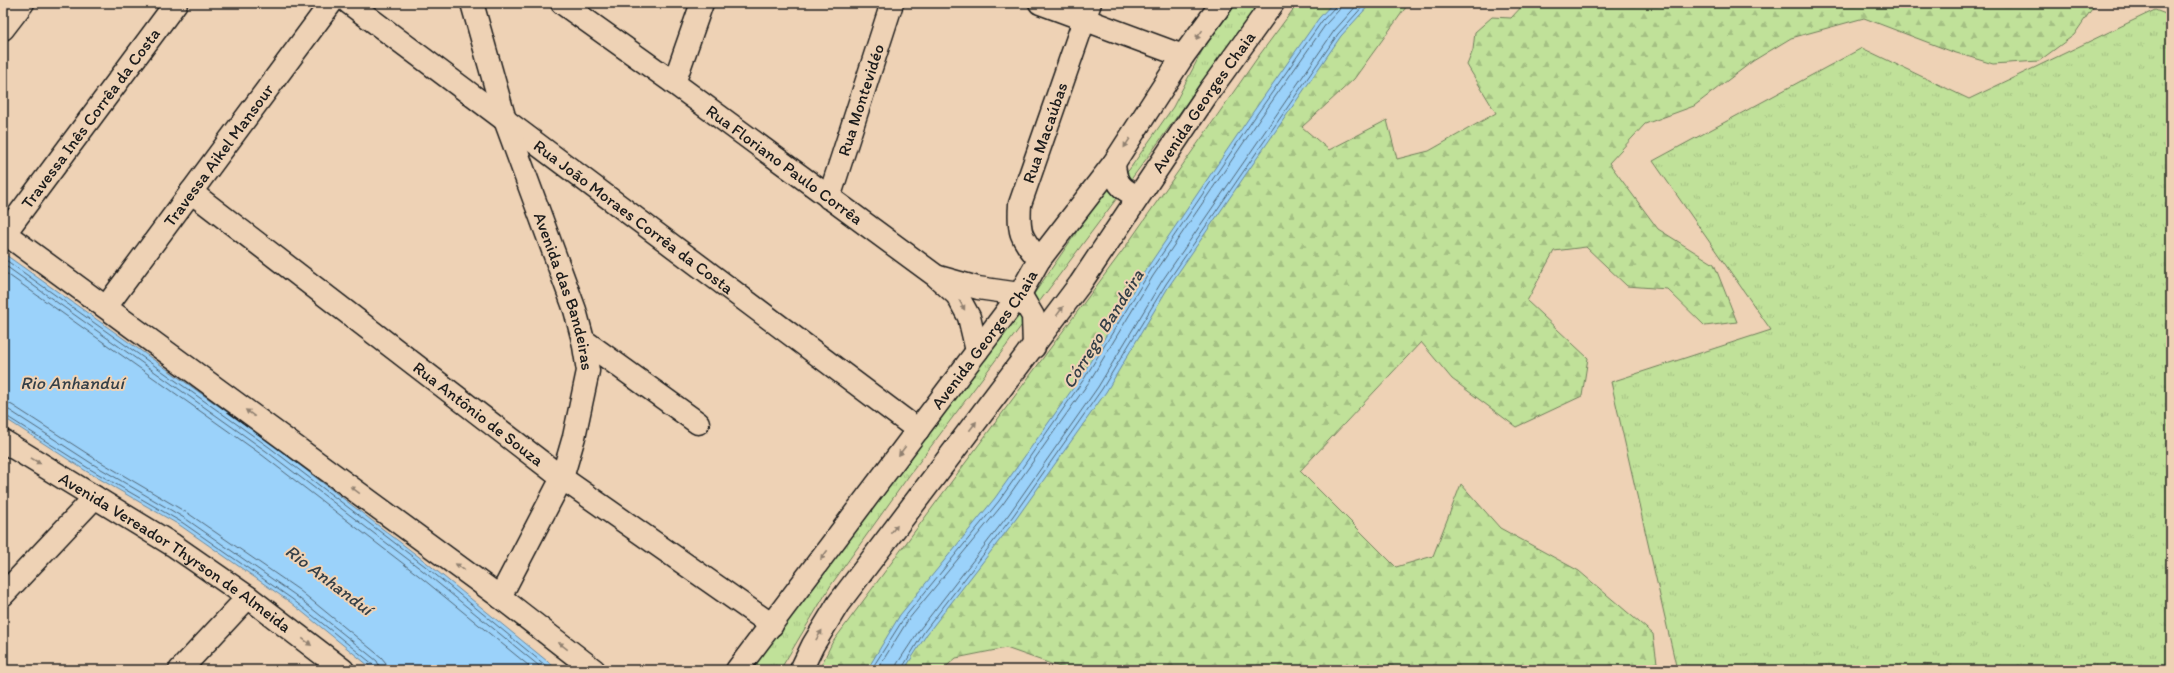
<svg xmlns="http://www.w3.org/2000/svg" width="2174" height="673" font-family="Itim,sans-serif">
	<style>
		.grass { fill: url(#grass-tufts); stroke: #6e7e5a }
		.forest { fill: url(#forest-firs); stroke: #6e7e5a }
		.water { fill: #9bd2fa; stroke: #6889a1 }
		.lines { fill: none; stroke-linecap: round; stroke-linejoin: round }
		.shore { stroke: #4f6575; stroke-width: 1 }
		.minor-casing { stroke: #1c1c1c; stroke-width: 25 }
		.major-casing { stroke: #1c1c1c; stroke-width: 25 }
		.minor { stroke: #eed2b5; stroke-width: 22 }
		.major { stroke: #eed2b5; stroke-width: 22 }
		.oneway { fill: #908070 }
		.labels { text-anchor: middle; stroke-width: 4; stroke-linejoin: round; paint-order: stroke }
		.street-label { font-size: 17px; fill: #1c1c1c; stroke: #eed2b5 }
		.water-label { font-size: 18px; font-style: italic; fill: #354048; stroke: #eed2b5 }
	</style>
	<defs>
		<pattern id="grass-tufts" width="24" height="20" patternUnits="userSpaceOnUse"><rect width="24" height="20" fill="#c0e199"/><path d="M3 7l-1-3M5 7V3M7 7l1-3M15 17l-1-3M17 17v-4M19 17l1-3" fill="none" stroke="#a4c083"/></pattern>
		<pattern id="forest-firs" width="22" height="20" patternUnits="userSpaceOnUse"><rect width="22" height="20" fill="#c0e199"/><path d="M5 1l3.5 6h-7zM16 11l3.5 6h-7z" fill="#a4c083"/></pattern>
	</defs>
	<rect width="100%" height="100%" fill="#eed2b5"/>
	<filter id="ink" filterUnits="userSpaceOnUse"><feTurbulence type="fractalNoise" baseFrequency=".025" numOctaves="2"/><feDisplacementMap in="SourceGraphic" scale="8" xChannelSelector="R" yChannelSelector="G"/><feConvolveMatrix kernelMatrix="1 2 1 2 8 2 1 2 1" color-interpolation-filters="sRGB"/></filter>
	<g filter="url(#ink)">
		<path class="grass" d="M1237 3H1259L1147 158 908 477 831 585 780 670H750L1036 291 1102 195 1129 170 1173 107 1203 49Z
			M2155 10 2171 16V670H1677L1611 382 1771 330 1653 161 1862 48 1969 99Z"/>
		<path class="forest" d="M1298 3H1409L1354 79 1302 127 1329 150 1387 120 1397 159 1429 151 1496 113 1467 65 1473 50 1475 32 1492 17 1511 18 1525 3H2096L2074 35 2039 61 1993 64 1953 52 1864 18 1791 38 1753 61 1694 106 1645 124 1609 163 1658 229 1714 264 1737 322 1705 326 1667 289 1627 286 1586 247 1554 251 1527 301 1588 358 1582 396 1516 427 1452 379 1421 342 1300 471 1396 567 1433 556 1461 484 1500 528 1579 571 1653 634 1658 670H1068L1006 648 956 658 942 670H819L832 643 1126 246 1258 57Z"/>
		<path class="water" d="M1333 3H1371L1341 36 1169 286 1106 392 1016 519 927 634 904 670H867L900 615 995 498 1081 377 1145 271 1253 112 1319 18Z
			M3 253 271 443 427 563 558 670H374L290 602 181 526 86 471 3 417Z"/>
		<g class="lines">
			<path class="shore" d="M3 258 269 447 425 566 551 670
				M3 264 266 451 422 570 544 670
				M3 271 262 455 418 575 534 670
				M3 402 12 405 94 458 189 514 299 590 381 657 386 663 387 670
				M3 409 9 410 91 463 186 519 295 595 377 661 381 670
				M3 414 88 468 183 523 292 599 374 665 376 670
				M871 670 904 618 999 501 1084 379 1149 273 1257 114 1322 21 1335 7 1336 3
				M877 670 908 620 1003 504 1089 382 1153 276 1261 117 1326 24 1339 10 1341 3
				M896 670 897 664 920 629 1009 514 1098 387 1162 281 1334 31 1359 3
				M901 670 924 632 1013 516 1102 389 1166 284 1338 34 1366 3"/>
			<defs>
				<g id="minor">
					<path id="s1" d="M349 3 918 430"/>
					<path id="s2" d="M472 3 505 120 575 310 583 340 588 371 574 437 562 478 500 597"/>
					<path id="s3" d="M562 3 674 83 936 276 957 295 969 317 977 351"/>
					<path d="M1040 3 1183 56"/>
					<path d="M3 29 23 3"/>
					<path d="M674 83 702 3"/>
					<path id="s4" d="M191 192 562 478 772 625"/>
					<path id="s5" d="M829 198 892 3"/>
					<path id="s6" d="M5 233 176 3"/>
					<path id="s7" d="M1039 260C1021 237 1018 234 1020 204L1090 3"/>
					<path d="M939 277 978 288 1020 294"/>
					<path id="s8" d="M106 307 331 3"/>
					<path d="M583 340 698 423"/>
					<path d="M3 595 95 497"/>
					<path d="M180 670 248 597"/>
				</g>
				<g id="major">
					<path d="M1114 163C1115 182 1120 189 1137 196"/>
					<path d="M3 232 500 597 594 670"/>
					<path d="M1020 294 1033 316 1034 347"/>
					<path id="s9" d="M3 441 173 545 248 597 343 670"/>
					<path id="s10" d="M737 670 1020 294 1039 260 1114 163 1183 56 1222 3"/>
					<path id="s11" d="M801 670 813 645 838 604 1080 284 1210 90 1273 3"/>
				</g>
			</defs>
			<use href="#minor" class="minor-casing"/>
			<use href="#major" class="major-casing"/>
			<use href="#minor" class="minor"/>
			<use href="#major" class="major"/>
		</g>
		<defs><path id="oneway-solid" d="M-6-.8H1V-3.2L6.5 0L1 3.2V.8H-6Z"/></defs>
		<g class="oneway">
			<use href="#oneway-solid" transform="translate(1199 35) rotate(126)"/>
			<use href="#oneway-solid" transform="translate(1127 143) rotate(123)"/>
			<use href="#oneway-solid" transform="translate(962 305) rotate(61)"/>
			<use href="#oneway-solid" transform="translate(1060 311) rotate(-54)"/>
			<use href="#oneway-solid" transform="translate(250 413) rotate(-144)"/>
			<use href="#oneway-solid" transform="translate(973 426) rotate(-53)"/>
			<use href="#oneway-solid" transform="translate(902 451) rotate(127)"/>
			<use href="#oneway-solid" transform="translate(36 461) rotate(31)"/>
			<use href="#oneway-solid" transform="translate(355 490) rotate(-144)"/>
			<use href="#oneway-solid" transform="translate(894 529) rotate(-53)"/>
			<use href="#oneway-solid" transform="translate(824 555) rotate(127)"/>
			<use href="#oneway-solid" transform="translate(460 567) rotate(-144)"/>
			<use href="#oneway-solid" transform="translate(819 635) rotate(-58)"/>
			<use href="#oneway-solid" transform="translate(307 642) rotate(38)"/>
			<use href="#oneway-solid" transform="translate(563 646) rotate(-142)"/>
		</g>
	</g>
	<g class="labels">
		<g class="street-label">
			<text dy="6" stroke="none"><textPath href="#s5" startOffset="103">Rua Montevidéo</textPath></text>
			<text dy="6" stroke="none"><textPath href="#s11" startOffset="697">Avenida Georges Chaia</textPath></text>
			<text dy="6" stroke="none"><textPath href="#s6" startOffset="143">Travessa Inês Corrêa da Costa</textPath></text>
			<text dy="6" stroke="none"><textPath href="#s7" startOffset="137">Rua Macaúbas</textPath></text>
			<text dy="6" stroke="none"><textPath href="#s8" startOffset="189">Travessa Aikel Mansour</textPath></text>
			<text dy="6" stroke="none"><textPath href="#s3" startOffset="275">Rua Floriano Paulo Corrêa</textPath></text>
			<text dy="6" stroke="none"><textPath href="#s1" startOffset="356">Rua João Moraes Corrêa da Costa</textPath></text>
			<text dy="6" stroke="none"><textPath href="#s2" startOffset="303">Avenida das Bandeiras</textPath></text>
			<text dy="6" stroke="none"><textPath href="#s10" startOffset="413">Avenida Georges Chaia</textPath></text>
			<text dy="6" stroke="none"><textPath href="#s4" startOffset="363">Rua Antônio de Souza</textPath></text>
			<text dy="6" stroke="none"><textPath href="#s9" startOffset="205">Avenida Vereador Thyrson de Almeida</textPath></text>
		</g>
		<g class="water-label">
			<text transform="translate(1103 329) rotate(-58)" y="6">Córrego Bandeira</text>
			<text x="72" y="389">Rio Anhanduí</text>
			<text transform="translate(329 580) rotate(37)" y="6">Rio Anhanduí</text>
		</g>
	</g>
	<rect width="2174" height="673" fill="none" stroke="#eed2b5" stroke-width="16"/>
	<rect x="8" y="8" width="2158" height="657" fill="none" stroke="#1c1c1c" stroke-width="1.5" filter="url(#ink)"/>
</svg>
